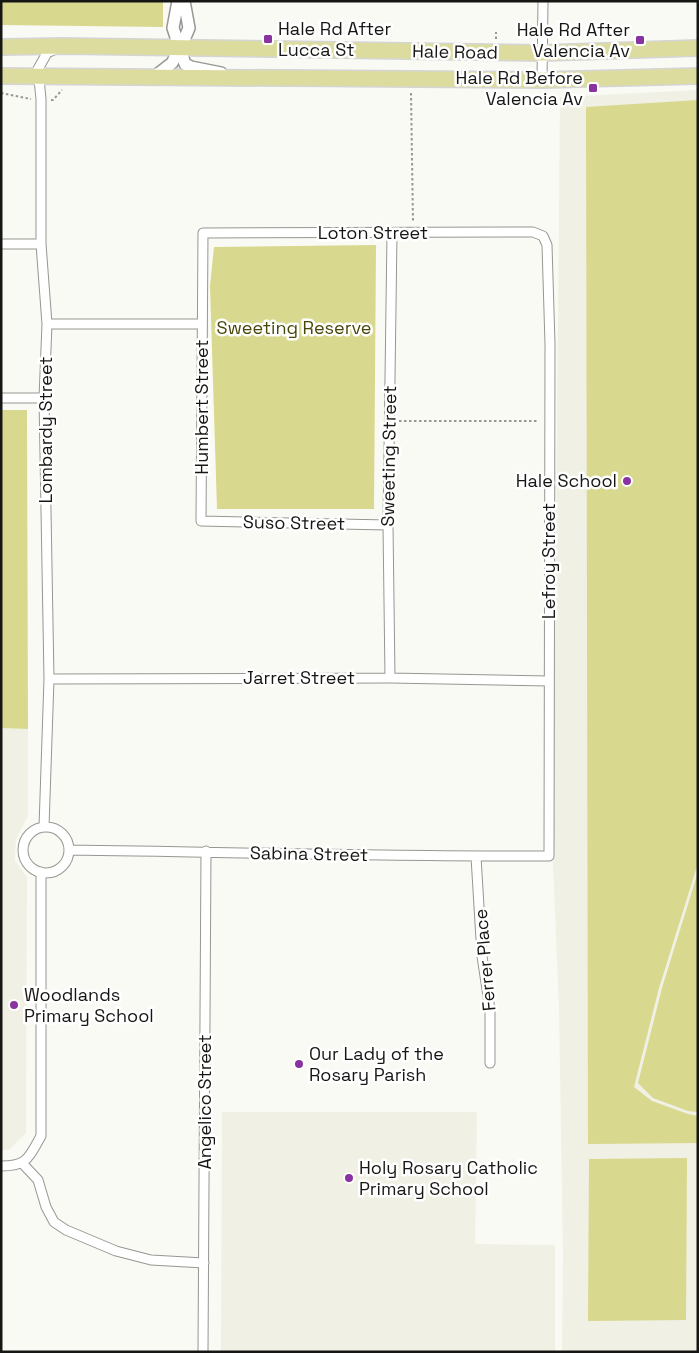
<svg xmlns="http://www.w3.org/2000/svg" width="699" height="1353" font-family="'Space Grotesk',sans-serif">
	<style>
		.built { fill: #f0f0e4 }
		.green { fill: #d8d88e }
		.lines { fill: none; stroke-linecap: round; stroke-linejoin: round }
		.minor-casing { stroke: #969692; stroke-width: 11 }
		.tertiary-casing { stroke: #969692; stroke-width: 14 }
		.primary-casing { stroke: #d5d5d5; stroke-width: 18 }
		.path { stroke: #979793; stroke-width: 2; stroke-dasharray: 2.5 2.5; stroke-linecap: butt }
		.minor { stroke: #fff; stroke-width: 9 }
		.tertiary { stroke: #fff; stroke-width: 11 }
		.primary { stroke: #dddc9f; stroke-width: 15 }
		.poi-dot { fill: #8933a0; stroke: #fff; stroke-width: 2 }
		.labels { text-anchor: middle; stroke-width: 5; stroke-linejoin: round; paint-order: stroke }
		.poi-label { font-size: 18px; fill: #161614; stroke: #fff; text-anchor: start }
		.street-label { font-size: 18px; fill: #161614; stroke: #fff }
		.park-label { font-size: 18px; fill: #484709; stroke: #fff }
	</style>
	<rect width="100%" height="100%" fill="#fafaf5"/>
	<path class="built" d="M698 90V1352H562L563 1257 559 1008 553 865 560 97Z
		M1 728 28 729V816L16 839 15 861 27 877 26 1133 9 1150H1Z
		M222 1112H477L475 1244 555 1245V1352H221Z"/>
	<path class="green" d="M1 1H163V27L1 25Z
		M698 100V863L659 988 634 1087 652 1101 688 1114 698 1116V1143L588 1144 586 107Z
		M376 245 374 509H217L210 286 214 247Z
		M1 410H27L28 729 1 728Z
		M698 872V1112L688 1111 653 1098 638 1083 662 988Z
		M687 1158 686 1320 588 1321 589 1159Z"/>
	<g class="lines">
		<defs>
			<path id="minor" d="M542 80 543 1
				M1 244H41
				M47 324H202
				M1 398H44
				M390 678 388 525 392 233
				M49 679 390 678 549 681
				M44 827 49 679 44 398 47 324 41 244V99L38 69 47 53 56 49
				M23 850a23 23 0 1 1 46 0a23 23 0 1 1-46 0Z
				M70 850C229 852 389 857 549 856L550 344 547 245 543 236 533 232 203 233 201 521 388 525
				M476 857 482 956 490 1010V1063
				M22 1163 38 1180 46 1207 54 1222 66 1230 116 1251 151 1260 204 1263
				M1 1166C28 1166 29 1157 41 1136V872
				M203 1352 206 851"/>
			<path id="tertiary" d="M178 1 173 28 185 64 191 67 221 73
				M154 77 172 63 180 49 189 28 184 1"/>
			<path id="primary" d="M1 47 63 46 542 53 698 48
				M1 76 542 80 698 76"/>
		</defs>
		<use href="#minor" class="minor-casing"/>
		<use href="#tertiary" class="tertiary-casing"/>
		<use href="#primary" class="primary-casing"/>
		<path class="path" d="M496 39V32
			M1 93 31 99
			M411 93 413 223
			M51 100H53L62 90
			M399 421H539"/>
		<use href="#minor" class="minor"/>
		<use href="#tertiary" class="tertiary"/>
		<use href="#primary" class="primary"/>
	</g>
	<g class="poi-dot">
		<rect x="263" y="34" width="10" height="10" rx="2.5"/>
		<rect x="635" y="35" width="10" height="10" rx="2.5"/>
		<rect x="588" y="83" width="10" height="10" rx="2.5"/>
		<circle cx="627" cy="481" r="5"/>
		<circle cx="14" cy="1005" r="5"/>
		<circle cx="299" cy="1064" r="5"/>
		<circle cx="349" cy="1178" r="5"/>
	</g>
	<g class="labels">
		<g class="poi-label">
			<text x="278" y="35">Hale Rd After<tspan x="278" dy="21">Lucca St</tspan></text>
			<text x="630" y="36" text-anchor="end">Hale Rd After<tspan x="630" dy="21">Valencia Av</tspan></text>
			<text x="583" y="84" text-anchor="end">Hale Rd Before<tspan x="583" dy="21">Valencia Av</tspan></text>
			<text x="617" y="487" text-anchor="end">Hale School</text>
			<text x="24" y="1001">Woodlands<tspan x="24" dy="21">Primary School</tspan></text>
			<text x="309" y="1060">Our Lady of the<tspan x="309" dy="21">Rosary Parish</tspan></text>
			<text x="359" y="1174">Holy Rosary Catholic<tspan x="359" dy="21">Primary School</tspan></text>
		</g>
		<g class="street-label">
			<text transform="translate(455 52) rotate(1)" y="6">Hale Road</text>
			<text x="373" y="239">Loton Street</text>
			<text transform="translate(202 407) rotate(-90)" y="6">Humbert Street</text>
			<text transform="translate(46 430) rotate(-90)" y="6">Lombardy Street</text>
			<text transform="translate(389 456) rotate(-89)" y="6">Sweeting Street</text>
			<text transform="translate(294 523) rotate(1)" y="6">Suso Street</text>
			<text transform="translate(549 561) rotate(-90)" y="6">Lefroy Street</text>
			<text x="299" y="684">Jarret Street</text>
			<text transform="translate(309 854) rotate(1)" y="6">Sabina Street</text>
			<text transform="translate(485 960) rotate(-95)" y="6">Ferrer Place</text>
			<text transform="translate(205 1102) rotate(-90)" y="6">Angelico Street</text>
		</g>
		<g class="park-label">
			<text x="294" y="334">Sweeting Reserve</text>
		</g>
	</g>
	<rect width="699" height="1353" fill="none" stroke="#161614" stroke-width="5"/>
</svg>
